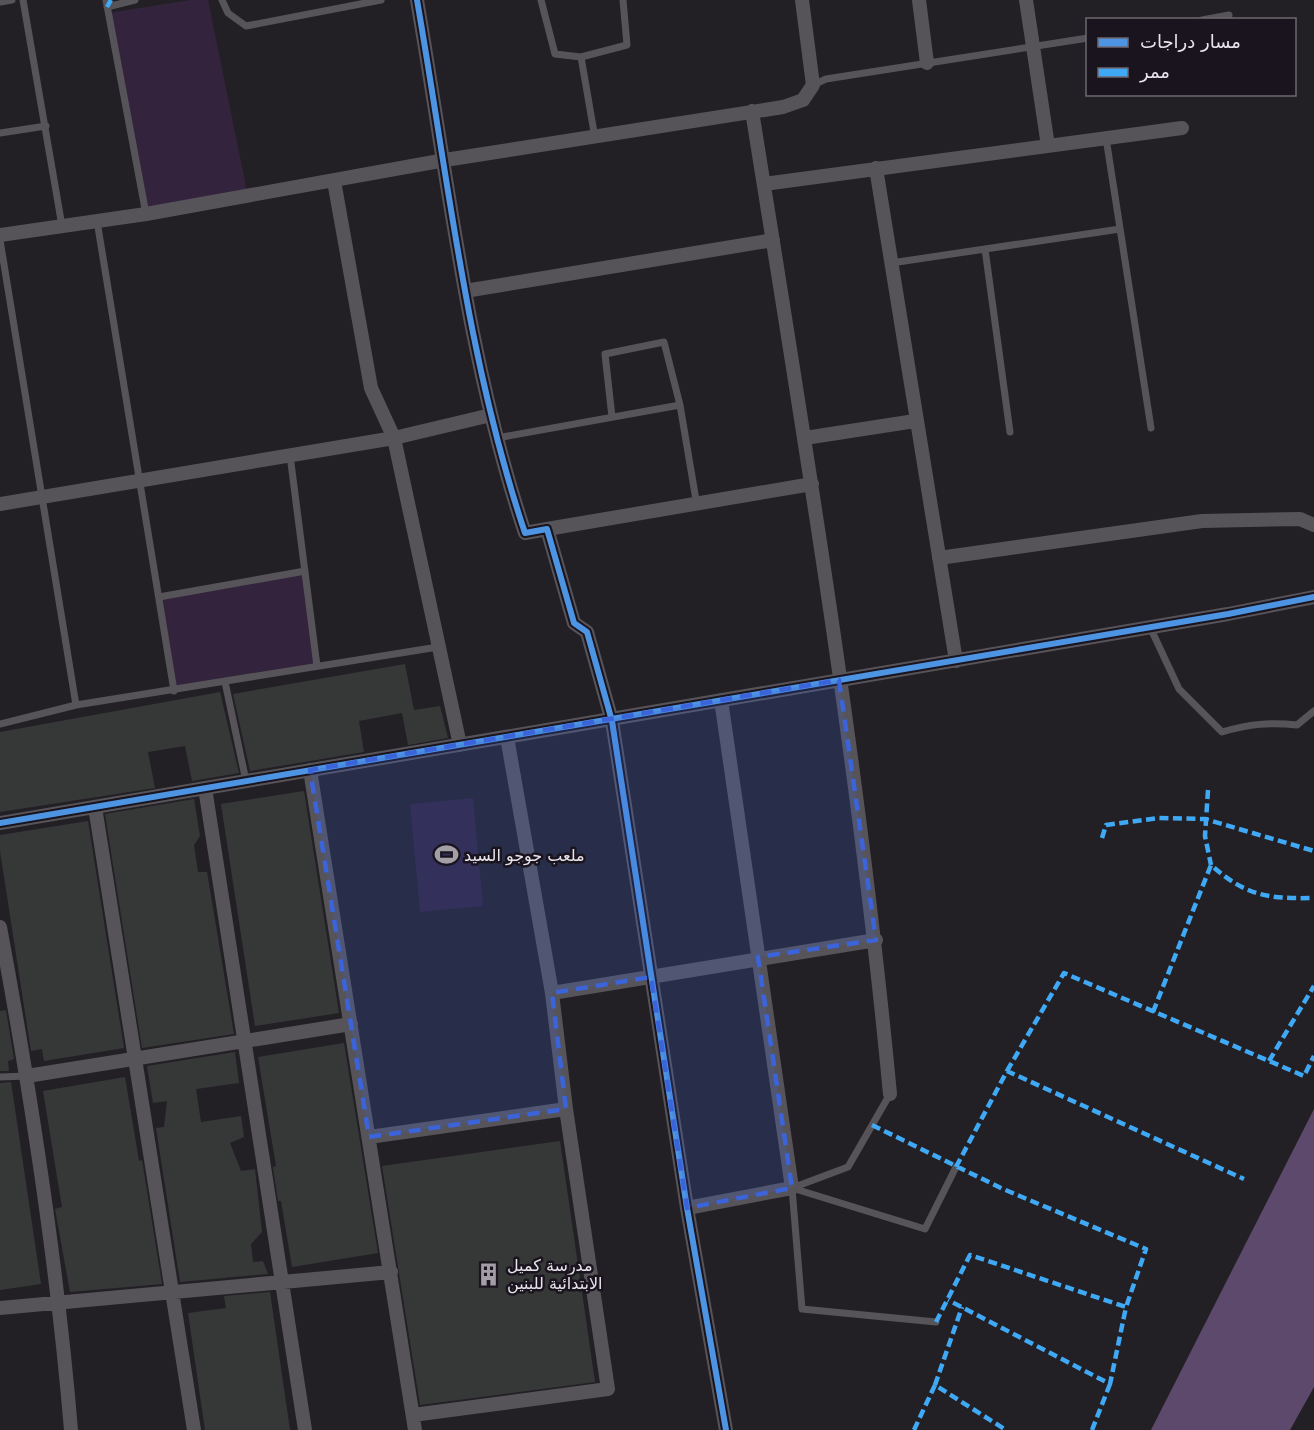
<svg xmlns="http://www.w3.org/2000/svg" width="1314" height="1430" font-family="'DejaVu Sans',Cairo,sans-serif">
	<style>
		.green { fill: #33233d }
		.water { fill: #5c496c }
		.building { fill: #363838 }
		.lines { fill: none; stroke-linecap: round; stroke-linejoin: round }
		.service { stroke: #575459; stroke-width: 7 }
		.minor { stroke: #575459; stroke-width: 14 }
		.quiet { stroke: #3fa9f5; stroke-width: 4.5; stroke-dasharray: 9 4.5; stroke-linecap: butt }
		.cycleway-casing { stroke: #1a141e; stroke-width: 10 }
		.cycleway { stroke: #4d94e3; stroke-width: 6 }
		.marked { fill: #3b64db; fill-opacity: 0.2; stroke: #3b64db; stroke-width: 4.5; stroke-dasharray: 12 8; stroke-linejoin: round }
		.labels { text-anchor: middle; stroke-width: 5; stroke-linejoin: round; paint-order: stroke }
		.poi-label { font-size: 16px; fill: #e8e4ec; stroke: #1a141e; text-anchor: start }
	</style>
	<rect width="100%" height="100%" fill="#232025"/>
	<path class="green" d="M190 0H208L248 196 146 214 108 13Z
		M305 571 317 666 174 691 159 597Z
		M473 798 483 906 420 912 410 804Z"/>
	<path class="water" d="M1314 1109V1387L1290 1430H1151Z"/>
	<path class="building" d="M405 664 414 710 440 706 448 738 408 745 402 713 359 721 364 752 250 771 233 694Z
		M220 692 239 773 192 781 185 746 148 752 155 788 0 812V732Z
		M304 791 339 1013 255 1026 221 804Z
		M194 799 200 836 194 845 198 872H207L234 1034 142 1048 105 814Z
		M88 821 124 1048 44 1061 42 1049 31 1051 0 851V835Z
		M6 1010 14 1059 8 1061 9 1071H0V1011Z
		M344 1043 378 1253 292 1267 281 1201H278L273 1167 276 1166 258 1057Z
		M235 1052 239 1083 196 1089 201 1122 241 1116 244 1137 230 1143 241 1171 255 1169 262 1232 251 1244 253 1262 263 1261 268 1274 180 1282 156 1128 164 1127 167 1101 153 1103 147 1066Z
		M125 1077 139 1161 142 1160 162 1284 70 1292 55 1209 62 1207 43 1091Z
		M11 1082 41 1284 0 1290V1083Z
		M560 1141 595 1382 420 1405 382 1166Z
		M270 1292 290 1430H205L188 1313 226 1308 224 1296Z"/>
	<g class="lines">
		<path class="service" d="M23 0 62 226
			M106 0 146 214
			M222 0 228 13 246 26 381 0
			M541 0 555 54 581 57
			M0 2 12 0
			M107 7 135 0
			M1202 20 1229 15
			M813 85 826 79 1088 38
			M0 133 46 126
			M595 138 581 57 627 45 623 0
			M1106 138 1151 428
			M97 221 174 691
			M0 240 76 705
			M985 249 1010 432
			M891 263 1120 229
			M612 417 605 354 664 342 680 405 697 506
			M497 438 680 405
			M290 455 317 666
			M159 597 305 571
			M1150 627 1179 689 1222 732C1249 724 1270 722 1297 725L1314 711
			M225 682 246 781
			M0 724 76 705 438 647
			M0 1077 27 1076
			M792 1188 802 1309 936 1322
			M792 1188 925 1229 956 1167
			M792 1188 848 1167 890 1094"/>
		<path class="minor" d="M417 0C448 178 467 360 525 533L547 529 574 623 587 632 612 721 687 1208 726 1430
			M919 0 927 63
			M1026 0 1048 146
			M752 111C804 437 859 764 890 1094
			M876 168 956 661
			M334 181 371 388 394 438 460 745
			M764 184 1182 128
			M0 235 146 214 445 160 783 107 803 100 813 85 802 0
			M465 291 773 240
			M805 438 915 421
			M0 504 394 438 491 415
			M547 529 812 484
			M939 558 1202 521 1300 519 1314 525
			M507 737 552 993
			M310 770 415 1430
			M205 788 305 1430
			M95 807 194 1430
			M0 823 1228 614 1314 597
			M0 927C31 1094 57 1261 71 1430
			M27 1076 351 1024
			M369 1137 566 1109 552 993 876 940
			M687 1208 792 1188 721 700
			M0 1308 391 1272
			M413 1415 608 1389 566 1109"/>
		<path class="quiet" d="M107 7 111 0
			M1208 790 1205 836 1211 865
			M1102 838 1106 825 1159 818 1205 819 1314 851
			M1153 1012 1211 865C1246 896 1268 899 1314 898
			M1269 1061 1314 986
			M1007 1071 1064 973 1304 1076 1314 1056
			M872 1125 1003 1189 1146 1249 1126 1307
			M956 1167 1007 1071 1244 1179
			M936 1322 970 1255 1126 1307 1110 1384 948 1300
			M935 1385 962 1307
			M914 1430 935 1385 1006 1430
			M1092 1430 1110 1384"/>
		<defs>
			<path id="cycleway" d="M417 0C448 178 467 360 525 533L547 529 574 623 587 632 612 721 687 1208 726 1430
				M0 823 1228 614 1314 597"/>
		</defs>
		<use href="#cycleway" class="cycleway-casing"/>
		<use href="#cycleway" class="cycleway"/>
	</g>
	<path class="marked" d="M839 680 876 940 758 957 792 1188 687 1208 651 977 552 993 566 1109 369 1137 310 770Z"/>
	<defs>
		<symbol id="stadium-bare" viewBox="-9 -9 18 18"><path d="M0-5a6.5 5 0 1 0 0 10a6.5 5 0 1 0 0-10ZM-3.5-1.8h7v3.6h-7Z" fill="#a39fa6" stroke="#1a141e" stroke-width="2.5" paint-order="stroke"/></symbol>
		<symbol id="building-bare" viewBox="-9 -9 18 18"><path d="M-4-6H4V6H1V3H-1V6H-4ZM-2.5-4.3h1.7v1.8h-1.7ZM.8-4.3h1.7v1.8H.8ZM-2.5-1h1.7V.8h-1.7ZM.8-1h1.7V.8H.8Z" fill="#a39fa6" stroke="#1a141e" stroke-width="2.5" paint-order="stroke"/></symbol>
	</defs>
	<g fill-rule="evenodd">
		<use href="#stadium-bare" x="430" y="838" width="33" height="33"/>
		<use href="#building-bare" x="472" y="1258" width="33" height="33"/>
	</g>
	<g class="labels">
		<g class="poi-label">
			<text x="464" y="861">ملعب جوجو السيد</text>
			<text x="507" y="1271">مدرسة كميل<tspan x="507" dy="18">الابتدائية للبنين</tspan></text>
		</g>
	</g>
	<rect x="1086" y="18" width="210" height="78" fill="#1a141e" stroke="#6c6770" stroke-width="1.5"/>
	<rect x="1098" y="38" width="30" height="9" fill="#4d94e3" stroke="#6c6770" stroke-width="1.5"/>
	<text x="1140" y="48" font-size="18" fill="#e8e4ec">مسار دراجات</text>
	<rect x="1098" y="68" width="30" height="9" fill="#3fa9f5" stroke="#6c6770" stroke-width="1.5"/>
	<text x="1140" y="78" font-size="18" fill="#e8e4ec">ممر</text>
</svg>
